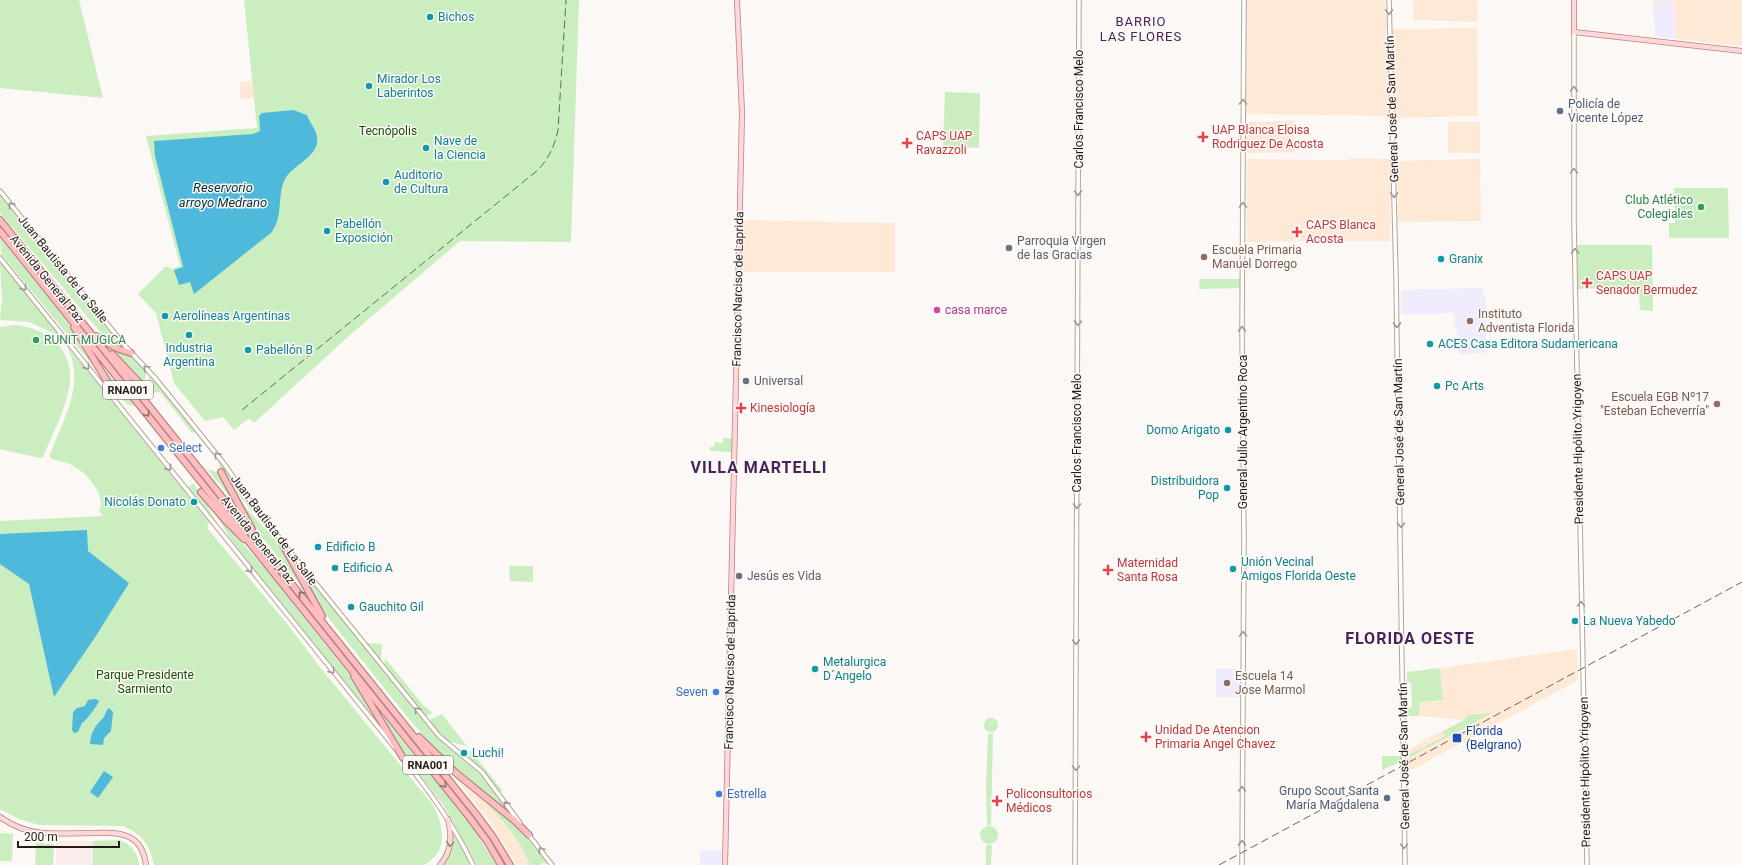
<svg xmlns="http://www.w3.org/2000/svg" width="1742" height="865" font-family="Roboto,sans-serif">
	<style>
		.built { fill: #fee9d6 }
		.education { fill: #f0ecfe }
		.medical { fill: #fbebea }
		.green { fill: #caeec0 }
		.water { fill: #4eb9da }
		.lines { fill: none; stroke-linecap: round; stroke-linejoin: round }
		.minor-casing { stroke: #b6a493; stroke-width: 5.5 }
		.major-casing { stroke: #b28584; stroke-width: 6 }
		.highway-casing { stroke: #b28584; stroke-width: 8 }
		.minor { stroke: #fff; stroke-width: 3.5 }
		.major { stroke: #ffd7d9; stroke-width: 4.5 }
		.highway { stroke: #ffbdc0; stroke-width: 5.5 }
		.rail { stroke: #6a645f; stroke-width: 1; stroke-dasharray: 8 4; stroke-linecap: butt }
		.oneway { stroke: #9c9996 }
		.oneway2 { stroke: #916c6b }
		.oneway3 { stroke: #9c8381 }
		.culture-dot { fill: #0f9aa8; stroke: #fcf8f5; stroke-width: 1.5 }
		.service-dot { fill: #5c6f8a; stroke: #fcf8f5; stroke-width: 1.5 }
		.health-dot { fill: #e0444e; stroke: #fcf8f5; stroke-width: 1.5 }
		.leisure-dot { fill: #2e9e5b; stroke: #fcf8f5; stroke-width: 1.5 }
		.worship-dot { fill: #6b7280; stroke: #fcf8f5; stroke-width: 1.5 }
		.education-dot { fill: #8d6e63; stroke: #fcf8f5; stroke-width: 1.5 }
		.hotel-dot { fill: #d1479c; stroke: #fcf8f5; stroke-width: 1.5 }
		.shop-dot { fill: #3f7fe0; stroke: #fcf8f5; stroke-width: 1.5 }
		.transit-dot { fill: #1a4fb4; stroke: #fcf8f5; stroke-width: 1.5 }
		.labels { text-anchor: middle; stroke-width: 3; stroke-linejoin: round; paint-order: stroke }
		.shield { fill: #fcf8f5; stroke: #645e59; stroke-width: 1 }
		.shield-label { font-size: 11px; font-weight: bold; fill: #231c16 }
		.culture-label { font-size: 12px; fill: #0d838f; stroke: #fcf8f5; text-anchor: start }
		.service-label { font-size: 12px; fill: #4e5e75; stroke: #fcf8f5; text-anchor: start }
		.street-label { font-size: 12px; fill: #231c16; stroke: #fcf8f5 }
		.health-label { font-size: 12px; fill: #be3a42; stroke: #fcf8f5; text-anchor: start }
		.park-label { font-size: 12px; fill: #1b4d08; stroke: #fcf8f5 }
		.leisure-label { font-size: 12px; fill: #27864d; stroke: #fcf8f5; text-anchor: end }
		.worship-label { font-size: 12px; fill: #5b616d; stroke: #fcf8f5; text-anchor: start }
		.education-label { font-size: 12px; fill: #785e54; stroke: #fcf8f5; text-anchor: start }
		.hotel-label { font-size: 12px; fill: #b23c85; stroke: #fcf8f5; text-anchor: start }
		.shop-label { font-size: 12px; fill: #366cbe; stroke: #fcf8f5; text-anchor: start }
		.transit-label { font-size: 12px; fill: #164399; stroke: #fcf8f5; text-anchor: start }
		.neighbourhood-label { font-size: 13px; letter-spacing: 1px; fill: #46235a; stroke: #fcf8f5 }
		.water-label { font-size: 13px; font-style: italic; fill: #00323f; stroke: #fcf8f5 }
		.district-label { font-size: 16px; font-weight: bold; letter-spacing: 1px; fill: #46235a; stroke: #fcf8f5 }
	</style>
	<rect width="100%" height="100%" fill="#fcf8f5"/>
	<path class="built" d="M1247 0H1385L1389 116 1246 114Z
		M1413 0H1477L1478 22 1414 20Z
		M1653 0H1742V46L1676 39 1673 1 1653 2Z
		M1477 28 1478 116 1395 118 1393 29Z
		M252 81 254 98 240 99V82Z
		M1294 121 1295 152 1247 153 1246 122Z
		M1448 122H1480V153H1448Z
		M1352 158 1391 159 1390 241H1301V223H1293V241L1247 242V159L1347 160Z
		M1480 159 1481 221 1398 222 1397 161Z
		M743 220 895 223V272H744Z
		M1577 649 1578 680 1408 772 1407 751 1421 743 1422 741 1464 720 1419 716 1420 702 1443 700 1440 668Z
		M455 778 465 782 496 813 518 842 530 865H516L490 822Z"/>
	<path class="education" d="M1673 1 1676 39 1657 37 1655 35 1653 2Z
		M1483 288 1482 295H1486V353L1459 354 1457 327H1455L1454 313 1401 315V290Z
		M1216 669H1239V697H1216Z
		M700 850H722V865H700Z"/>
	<path class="medical" d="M1293 222H1301V241H1293Z
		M56 841H93V865H56Z"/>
	<path class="green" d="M0 0H79L103 98 0 88Z
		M244 0H579L571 242 460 241 350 335 254 423 249 418 234 430 223 417 205 421 174 383 156 313 138 294 166 266 172 269 180 266 146 136 257 128Z
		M945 92 980 93 979 148 943 146Z
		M1674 188H1726L1728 190 1729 238H1669V223H1675Z
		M0 195 123 348 110 342 101 333 0 213Z
		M0 238 66 320 104 379 1 254Z
		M1577 245H1652L1653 311 1640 310 1639 292 1637 287 1577 289Z
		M0 262 57 333V335L29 322 0 320 2 299Z
		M1200 279H1240V288L1199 289Z
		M14 325C48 328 76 350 69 388 65 411 52 435 43 457L40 458 0 449V327Z
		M66 345 199 509 209 522 207 528 289 626 319 666 433 805C444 827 449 851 424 865H154C150 845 142 834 123 826L39 825 19 819 0 809V521L103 516 99 511C107 495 86 472 72 465 65 462 57 461 50 458V455C63 420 87 382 66 345Z
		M110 347C125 353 139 359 147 373L143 383Z
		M93 355 135 406C119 408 101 367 93 355Z
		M150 376 225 468 254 510 252 511 242 499 220 467 218 461 195 432 192 433 161 393 158 392 153 393 148 386 147 382Z
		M101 379 188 487 194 483 217 523Z
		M723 438 733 439 732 452 710 451V447H714L715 442 723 443Z
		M207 469C222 470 229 491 235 503Z
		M230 486 246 508 282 547 307 593 262 537Z
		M213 510 267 571 352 678 382 728 235 546Z
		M293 559 442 742 480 774 509 810 507 812 448 763 408 718 326 615 313 596Z
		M509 566H533V582L510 581Z
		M367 643 382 644 381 661 380 662 366 645Z
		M385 658 423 705 433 713 425 716 384 666Z
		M1440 668 1443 700 1420 702 1419 716H1408L1407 708 1412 707 1411 682H1407V672Z
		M376 708 471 825 496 865H477L444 806 403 753Z
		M1492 713 1425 749V748L1419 751 1420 752 1410 757V754L1445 736 1442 732 1466 719 1467 715Z
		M442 714 467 746 447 741 430 722 431 719Z
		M984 725a7 7 0 1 1 14 0a7 7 0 1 1-14 0Z
		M993 733 991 826 987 825 986 787 988 734Z
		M470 750 503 791H499L484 772 469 759Z
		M1382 756H1401V762L1382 770Z
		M465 782 516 824 548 864 541 863V865H530C516 831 490 807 465 782Z
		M980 835a9 9 0 1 1 18 0a9 9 0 1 1-18 0Z
		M454 831 470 865H442L451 851Z
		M0 833 13 834 12 861H0Z
		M119 840C131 844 138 852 139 865H93V841Z
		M36 843 54 844 53 865H35Z
		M986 845H992L991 865H986Z"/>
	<path class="water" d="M293 110 307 115C309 122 316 129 317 137 320 157 293 164 285 179 279 190 281 205 278 218 277 223 274 228 272 232L194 294 190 282 179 285 174 270 183 267 155 156 154 141 253 134 260 131 259 116 262 113Z
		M87 530 88 551 129 583 94 639 54 697 29 584 0 564V534Z
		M96 699 99 701C97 706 86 721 82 723L78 732 74 733 72 730 73 712 77 708 85 706 88 700Z
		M109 708 113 712 111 731 104 738 103 745 90 744C91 733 94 727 102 719 106 716 105 711 109 708Z
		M104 771 113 777 98 798 90 792Z"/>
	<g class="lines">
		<defs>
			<path id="minor" d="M1389 0 1396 276 1405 865
				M1574 32V222L1587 865
				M0 191 125 346 155 378 189 420 225 465 248 498 284 544
				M0 258 395 748
				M288 549 439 736 482 772 520 823
				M403 758C430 792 454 825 473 865
				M528 834 552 865
				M1075 865 1079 0
				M1242 865 1244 539 1242 331 1244 0"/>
			<path id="major" d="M1574 0V32L1742 51
				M0 817C13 826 28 832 43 833 61 834 79 833 96 833 122 832 142 834 146 865
				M440 865C452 851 452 837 448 819
				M725 865 742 113 737 0"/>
			<path id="highway" d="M0 220 476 814 493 837 510 865
				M0 231 470 818 487 841 501 865
				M74 327 115 394
				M96 336 116 348 131 353
				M112 354 147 391
				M221 472 252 529
				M201 492 226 521 244 539
				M282 543 322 616
				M354 676 403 758
				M419 737 456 773 515 821 529 835"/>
		</defs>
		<use href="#minor" class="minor-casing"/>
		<use href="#major" class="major-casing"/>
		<use href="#highway" class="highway-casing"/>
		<use href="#minor" class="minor"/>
		<use href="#major" class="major"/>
		<use href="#highway" class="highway"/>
		<path class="rail" d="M242 410 538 170C549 158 555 145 558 130L566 0
			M1219 865 1742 582"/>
	</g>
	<defs><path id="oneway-chevron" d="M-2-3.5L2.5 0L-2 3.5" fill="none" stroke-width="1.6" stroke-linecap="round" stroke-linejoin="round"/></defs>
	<g class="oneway">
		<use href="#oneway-chevron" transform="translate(1389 12) rotate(89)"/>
		<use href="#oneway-chevron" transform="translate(1574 89) rotate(-90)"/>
		<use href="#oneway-chevron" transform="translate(1243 102) rotate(-90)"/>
		<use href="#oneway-chevron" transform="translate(1574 171) rotate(-90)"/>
		<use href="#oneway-chevron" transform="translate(1078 193) rotate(90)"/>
		<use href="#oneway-chevron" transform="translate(1394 195) rotate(89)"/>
		<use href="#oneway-chevron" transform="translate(11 205) rotate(-129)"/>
		<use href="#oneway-chevron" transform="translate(1243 205) rotate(-90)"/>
		<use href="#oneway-chevron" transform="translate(1575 251) rotate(-91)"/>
		<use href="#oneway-chevron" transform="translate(24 288) rotate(51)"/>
		<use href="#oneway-chevron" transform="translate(1078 323) rotate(91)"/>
		<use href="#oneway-chevron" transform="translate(1397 325) rotate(89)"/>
		<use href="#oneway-chevron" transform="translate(1242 329) rotate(-90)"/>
		<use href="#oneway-chevron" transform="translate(87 367) rotate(51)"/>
		<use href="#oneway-chevron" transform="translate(146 368) rotate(-133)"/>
		<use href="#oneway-chevron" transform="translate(217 455) rotate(-129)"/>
		<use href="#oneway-chevron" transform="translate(169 468) rotate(51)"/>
		<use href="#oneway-chevron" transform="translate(1077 506) rotate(91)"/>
		<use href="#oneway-chevron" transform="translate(1401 525) rotate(89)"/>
		<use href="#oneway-chevron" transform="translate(250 570) rotate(51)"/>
		<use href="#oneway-chevron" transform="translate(1581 604) rotate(-90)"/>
		<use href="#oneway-chevron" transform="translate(1243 634) rotate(-90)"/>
		<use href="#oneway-chevron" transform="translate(1076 642) rotate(90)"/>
		<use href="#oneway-chevron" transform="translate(332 671) rotate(51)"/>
		<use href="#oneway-chevron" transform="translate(417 710) rotate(-130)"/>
		<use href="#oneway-chevron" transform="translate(1076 768) rotate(90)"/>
		<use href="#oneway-chevron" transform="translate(1242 789) rotate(-90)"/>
		<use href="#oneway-chevron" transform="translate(506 804) rotate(-127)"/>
		<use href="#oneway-chevron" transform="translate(1242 843) rotate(-91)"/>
		<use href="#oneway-chevron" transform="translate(1404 846) rotate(90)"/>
		<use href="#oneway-chevron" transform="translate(541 850) rotate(-127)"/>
	</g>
	<g class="oneway2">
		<use href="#oneway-chevron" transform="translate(147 414) rotate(52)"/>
		<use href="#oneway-chevron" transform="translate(301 594) rotate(-129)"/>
		<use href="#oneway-chevron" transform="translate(444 785) rotate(51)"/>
	</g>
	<use class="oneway3" href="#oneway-chevron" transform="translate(450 844) rotate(97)"/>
	<g class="culture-dot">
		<circle cx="430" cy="17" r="4"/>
		<circle cx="369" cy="86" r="4"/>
		<circle cx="426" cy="148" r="4"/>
		<circle cx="386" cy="182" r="4"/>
		<circle cx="327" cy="231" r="4"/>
		<circle cx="1441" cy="259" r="4"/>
		<circle cx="165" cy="316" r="4"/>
		<circle cx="189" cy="335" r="4"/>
		<circle cx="1430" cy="344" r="4"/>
		<circle cx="248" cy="350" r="4"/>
		<circle cx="1437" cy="386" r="4"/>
		<circle cx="1228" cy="430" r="4"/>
		<circle cx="1227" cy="488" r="4"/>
		<circle cx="194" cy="502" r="4"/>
		<circle cx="318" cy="547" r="4"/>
		<circle cx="335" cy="568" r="4"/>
		<circle cx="1233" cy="569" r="4"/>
		<circle cx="351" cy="607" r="4"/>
		<circle cx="1575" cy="621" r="4"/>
		<circle cx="815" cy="669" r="4"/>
		<circle cx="464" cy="753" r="4"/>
	</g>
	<g class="service-dot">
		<circle cx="1560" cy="111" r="4"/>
		<circle cx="1387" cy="798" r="4"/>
	</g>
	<g class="health-dot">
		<path d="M1201 131h4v4h4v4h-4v4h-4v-4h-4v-4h4z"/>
		<path d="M905 137h4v4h4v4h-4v4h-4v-4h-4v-4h4z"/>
		<path d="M1295 226h4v4h4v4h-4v4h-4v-4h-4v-4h4z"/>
		<path d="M1585 277h4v4h4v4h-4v4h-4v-4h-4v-4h4z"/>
		<path d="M739 402h4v4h4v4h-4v4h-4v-4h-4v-4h4z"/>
		<path d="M1106 564h4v4h4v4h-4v4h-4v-4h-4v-4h4z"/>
		<path d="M1144 731h4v4h4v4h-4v4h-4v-4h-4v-4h4z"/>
		<path d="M995 795h4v4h4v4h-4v4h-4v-4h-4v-4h4z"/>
	</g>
	<g class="leisure-dot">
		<circle cx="1701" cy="207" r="4"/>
		<circle cx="36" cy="340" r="4"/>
	</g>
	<g class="worship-dot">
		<circle cx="1009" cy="248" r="4"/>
		<circle cx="746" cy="381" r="4"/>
		<circle cx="739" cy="576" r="4"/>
	</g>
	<g class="education-dot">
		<circle cx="1204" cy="257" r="4"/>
		<circle cx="1470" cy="321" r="4"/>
		<circle cx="1717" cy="404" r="4"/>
		<circle cx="1227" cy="683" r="4"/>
	</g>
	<circle class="hotel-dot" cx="937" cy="310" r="4"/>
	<g class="shop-dot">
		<circle cx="161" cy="448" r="4"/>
		<circle cx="716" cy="692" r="4"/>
		<circle cx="719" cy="794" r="4"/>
	</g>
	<rect class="transit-dot" x="1452" y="733" width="10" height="10" rx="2"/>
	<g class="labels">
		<g class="shield">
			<rect x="103" y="381" width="50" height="18" rx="3"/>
			<rect x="403" y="756" width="50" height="18" rx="3"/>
		</g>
		<g class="shield-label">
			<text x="128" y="394">RNA001</text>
			<text x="428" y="769">RNA001</text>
		</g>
		<g class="culture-label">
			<text x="438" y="21">Bichos</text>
			<text x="377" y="83">Mirador Los<tspan x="377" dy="14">Laberintos</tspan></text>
			<text x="434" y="145">Nave de<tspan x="434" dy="14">la Ciencia</tspan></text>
			<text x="394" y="179">Auditorio<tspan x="394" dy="14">de Cultura</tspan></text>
			<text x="335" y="228">Pabellón<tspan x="335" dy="14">Exposición</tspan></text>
			<text x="1449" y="263">Granix</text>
			<text x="173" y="320">Aerolíneas Argentinas</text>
			<text x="1438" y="348">ACES Casa Editora Sudamericana</text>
			<text x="189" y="352" text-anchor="middle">Industria<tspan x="189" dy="14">Argentina</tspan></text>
			<text x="256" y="354">Pabellón B</text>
			<text x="1445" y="390">Pc Arts</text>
			<text x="1220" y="434" text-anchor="end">Domo Arigato</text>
			<text x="1219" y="485" text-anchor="end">Distribuidora<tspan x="1219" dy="14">Pop</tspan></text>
			<text x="186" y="506" text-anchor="end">Nicolás Donato</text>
			<text x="326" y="551">Edificio B</text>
			<text x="1241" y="566">Unión Vecinal<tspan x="1241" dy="14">Amigos Florida Oeste</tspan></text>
			<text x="343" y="572">Edificio A</text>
			<text x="359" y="611">Gauchito Gil</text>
			<text x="1583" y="625">La Nueva Yabedo</text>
			<text x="823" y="666">Metalurgica<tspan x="823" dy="14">D´Angelo</tspan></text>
			<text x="472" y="757">Luchi!</text>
		</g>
		<g class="service-label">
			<text x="1568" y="108">Policía de<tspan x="1568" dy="14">Vicente López</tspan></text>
			<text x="1379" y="795" text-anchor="end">Grupo Scout Santa<tspan x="1379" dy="14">María Magdalena</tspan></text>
		</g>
		<g class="street-label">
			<text transform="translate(1079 109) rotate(-90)" y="4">Carlos Francisco Melo</text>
			<text transform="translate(1392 109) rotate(-92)" y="4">General José de San Martín</text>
			<text transform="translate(63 269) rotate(51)" y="4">Juan Bautista de La Salle</text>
			<text transform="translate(47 279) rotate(51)" y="4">Avenida General Paz</text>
			<text transform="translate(738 289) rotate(-89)" y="4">Francisco Narciso de Laprida</text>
			<text transform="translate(1243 432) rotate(-90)" y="4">General Julio Argentino Roca</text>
			<text transform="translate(1399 432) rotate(-91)" y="4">General José de San Martín</text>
			<text transform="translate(1077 433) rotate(-90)" y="4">Carlos Francisco Melo</text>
			<text transform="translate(1578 449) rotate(-91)" y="4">Presidente Hipólito Yrigoyen</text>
			<text transform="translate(274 530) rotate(53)" y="4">Juan Bautista de La Salle</text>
			<text transform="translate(258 540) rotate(51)" y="4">Avenida General Paz</text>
			<text transform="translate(730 672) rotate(-89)" y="4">Francisco Narciso de Laprida</text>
			<text transform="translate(1404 756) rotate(-91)" y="4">General José de San Martín</text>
			<text transform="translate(1585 772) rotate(-91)" y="4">Presidente Hipólito Yrigoyen</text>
		</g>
		<g class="health-label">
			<text x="1212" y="134">UAP Blanca Eloisa<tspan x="1212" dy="14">Rodriguez De Acosta</tspan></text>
			<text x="916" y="140">CAPS UAP<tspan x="916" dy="14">Ravazzoli</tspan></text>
			<text x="1306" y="229">CAPS Blanca<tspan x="1306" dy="14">Acosta</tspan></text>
			<text x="1596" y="280">CAPS UAP<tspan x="1596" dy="14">Senador Bermudez</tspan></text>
			<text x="750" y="412">Kinesiología</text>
			<text x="1117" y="567">Maternidad<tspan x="1117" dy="14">Santa Rosa</tspan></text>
			<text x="1155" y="734">Unidad De Atencion<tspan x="1155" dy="14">Primaria Angel Chavez</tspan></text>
			<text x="1006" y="798">Policonsultorios<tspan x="1006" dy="14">Médicos</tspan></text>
		</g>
		<g class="park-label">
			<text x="388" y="135">Tecnópolis</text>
			<text x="145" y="679">Parque Presidente<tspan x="145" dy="14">Sarmiento</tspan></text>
		</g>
		<g class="leisure-label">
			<text x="1693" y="204">Club Atlético<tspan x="1693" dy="14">Colegiales</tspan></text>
			<text x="44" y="344" text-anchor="start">RUNIT MUGICA</text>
		</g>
		<g class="worship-label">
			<text x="1017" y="245">Parroquia Virgen<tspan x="1017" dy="14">de las Gracias</tspan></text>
			<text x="754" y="385">Universal</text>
			<text x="747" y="580">Jesús es Vida</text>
		</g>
		<g class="education-label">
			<text x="1212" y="254">Escuela Primaria<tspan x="1212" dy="14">Manuel Dorrego</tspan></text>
			<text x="1478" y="318">Instituto<tspan x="1478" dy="14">Adventista Florida</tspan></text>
			<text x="1709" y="401" text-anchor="end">Escuela EGB Nº17<tspan x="1709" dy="14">"Esteban Echeverría"</tspan></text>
			<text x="1235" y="680">Escuela 14<tspan x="1235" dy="14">Jose Marmol</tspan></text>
		</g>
		<g class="hotel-label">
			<text x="945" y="314">casa marce</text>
		</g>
		<g class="shop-label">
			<text x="169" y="452">Select</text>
			<text x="708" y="696" text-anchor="end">Seven</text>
			<text x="727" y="798">Estrella</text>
		</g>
		<g class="transit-label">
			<text x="1466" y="735">Florida<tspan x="1466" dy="14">(Belgrano)</tspan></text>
		</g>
		<g class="neighbourhood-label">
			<text x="1141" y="26">BARRIO<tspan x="1141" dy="15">LAS FLORES</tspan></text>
		</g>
		<g class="water-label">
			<text x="223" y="192">Reservorio<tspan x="223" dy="15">arroyo Medrano</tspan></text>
		</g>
		<g class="district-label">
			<text x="759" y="473">VILLA MARTELLI</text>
			<text x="1410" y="644">FLORIDA OESTE</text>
		</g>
	</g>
	<path d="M18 841v6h101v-6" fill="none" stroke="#231c16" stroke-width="2"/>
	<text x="24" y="841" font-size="12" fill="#231c16" stroke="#fcf8f5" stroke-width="3" paint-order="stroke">200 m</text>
</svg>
